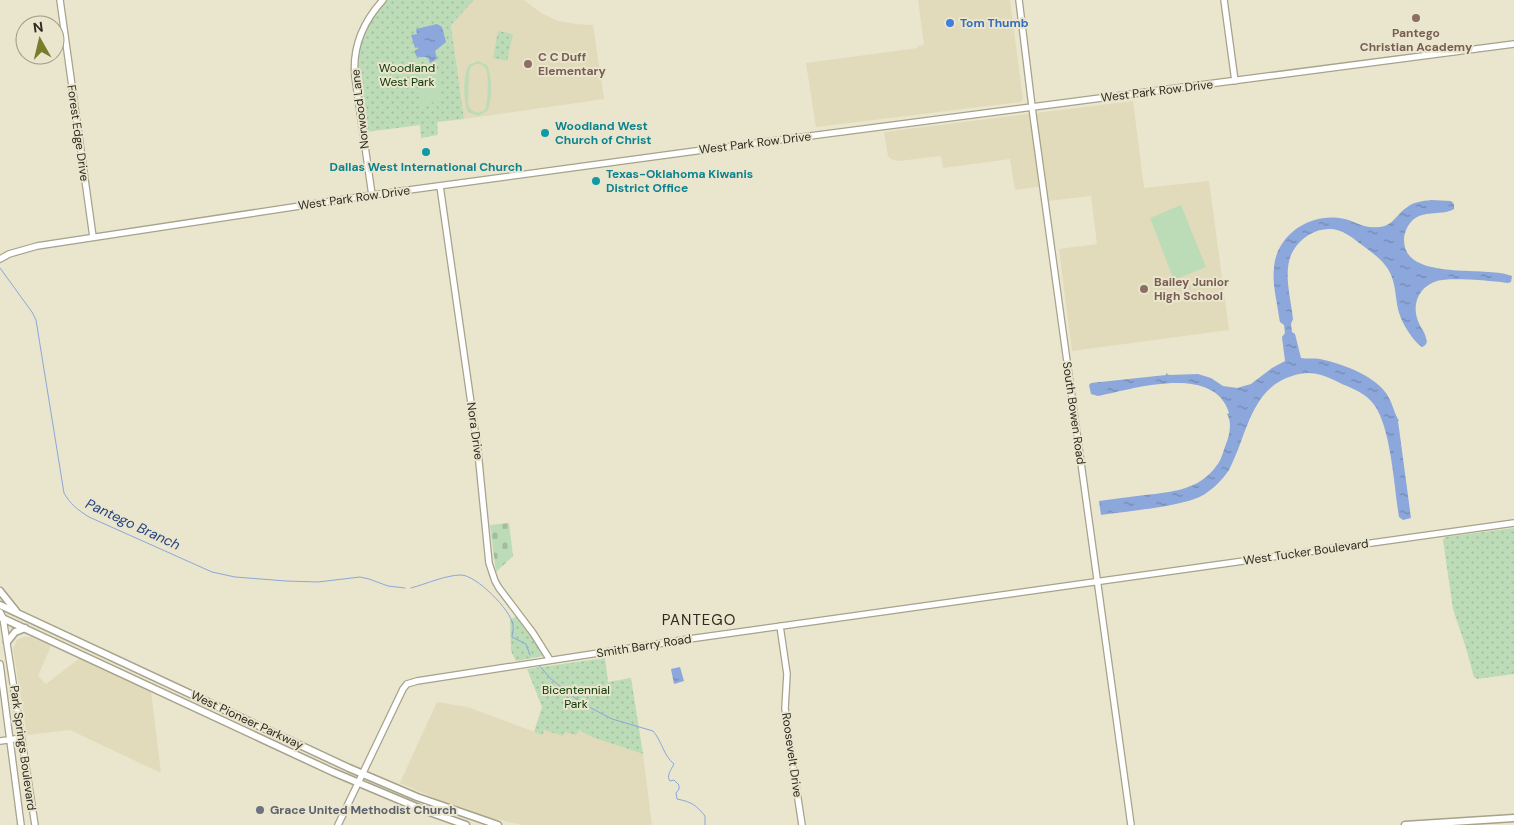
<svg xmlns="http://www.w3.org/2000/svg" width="1514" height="825" font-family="'DM Sans',sans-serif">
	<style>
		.built { fill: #e1dbbb }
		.cemetery { fill: url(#cemetery-stones) }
		.park { fill: url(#park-dots) }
		.pitch { fill: #bcdbb7; fill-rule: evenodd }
		.water { fill: url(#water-ripples) }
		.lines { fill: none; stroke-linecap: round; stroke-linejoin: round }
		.stream { stroke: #8ca7db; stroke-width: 1 }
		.secondary-casing { stroke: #a6a28b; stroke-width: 8 }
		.primary-casing { stroke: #a6a28b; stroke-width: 9 }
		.secondary { stroke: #fff; stroke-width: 5.5 }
		.primary { stroke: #fff; stroke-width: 6 }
		.education-dot { fill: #8d6e63; stroke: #eae5cd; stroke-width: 2 }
		.shop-dot { fill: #3f7fe0; stroke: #eae5cd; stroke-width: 2 }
		.culture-dot { fill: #0f9aa8; stroke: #eae5cd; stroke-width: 2 }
		.worship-dot { fill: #6b7280; stroke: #eae5cd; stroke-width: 2 }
		.labels { text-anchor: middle; stroke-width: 4; stroke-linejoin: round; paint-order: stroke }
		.shop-label { font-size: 12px; font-weight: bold; fill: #366cbe; stroke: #eae5cd; text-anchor: start }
		.education-label { font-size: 12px; font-weight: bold; fill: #785e54; stroke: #eae5cd; text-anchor: start }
		.park-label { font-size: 12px; fill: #083503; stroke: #eae5cd }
		.street-label { font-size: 12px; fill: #2c2b21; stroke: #eae5cd }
		.culture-label { font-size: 12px; font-weight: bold; fill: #0d838f; stroke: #eae5cd; text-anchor: start }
		.worship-label { font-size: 12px; font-weight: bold; fill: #5b616d; stroke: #eae5cd; text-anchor: start }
		.water-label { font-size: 14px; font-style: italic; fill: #254382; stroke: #eae5cd }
		.quarter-label { font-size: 15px; letter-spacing: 1px; fill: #2c2b21; stroke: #eae5cd }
	</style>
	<defs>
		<pattern id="cemetery-stones" width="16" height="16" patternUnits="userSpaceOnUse" patternTransform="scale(1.25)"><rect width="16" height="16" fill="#bcdbb7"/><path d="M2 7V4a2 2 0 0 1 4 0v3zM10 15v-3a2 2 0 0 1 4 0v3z" fill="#a2bc9d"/></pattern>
		<pattern id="park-dots" width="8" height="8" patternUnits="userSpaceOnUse" patternTransform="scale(1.25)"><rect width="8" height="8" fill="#bcdbb7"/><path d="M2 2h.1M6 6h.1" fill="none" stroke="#a2bc9d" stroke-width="1.8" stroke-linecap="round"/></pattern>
		<pattern id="water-ripples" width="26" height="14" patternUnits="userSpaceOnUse" patternTransform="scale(1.25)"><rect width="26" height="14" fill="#8ca7db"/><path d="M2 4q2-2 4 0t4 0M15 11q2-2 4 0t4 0" fill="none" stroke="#7388b1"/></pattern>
	</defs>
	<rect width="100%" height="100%" fill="#eae5cd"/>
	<path class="built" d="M474 0H524L541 13 558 21 576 24 593 25 604 99 464 119 451 25Z
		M918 0H1010L1023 99 1021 102 816 127 806 63 918 48 917 46 924 45Z
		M1133 101 1144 188 1209 181 1229 330 1072 351 1059 249 1097 244 1091 196 1048 201 1046 186 1015 190 1010 159 943 168 941 156 898 161 891 159 888 156 884 132Z
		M24 637H31L51 646 38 676 46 684 80 658 151 691 161 773 70 730 27 735 13 649 17 640Z
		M437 702 467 707 543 735 544 730 563 735 564 731 578 730 593 737 643 754 652 825H523L469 813 400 783Z"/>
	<path class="cemetery" d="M509 523 513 556 496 572 490 525Z"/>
	<path class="park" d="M387 0H474L451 25 464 119 437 122 438 134 437 135 421 138 420 125 366 132C358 78 347 45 387 0Z
		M498 31 513 34 507 61 493 58Z
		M1514 528V674L1477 679 1474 677 1466 648 1453 609 1443 540 1445 537Z
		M518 615 543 652V656L516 661 511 651 510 620Z
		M605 658 608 682 631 678 643 754 592 737 579 730 576 735 565 732 563 736 544 730 543 735 534 732 542 707 527 669Z"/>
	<path class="pitch" d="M478 61 487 65C492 76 493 100 487 111L478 116 468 112C463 101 463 76 469 65ZM476 64C480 64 484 64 486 69 489 75 488 104 485 110L478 113 471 110 468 105 469 71 471 67Z
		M438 72 442 101 422 104 418 75Z
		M1181 205 1206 267 1174 280 1150 218Z"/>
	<path class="water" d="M437 24 442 27 446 42 435 51 437 59 430 63 428 57H417L414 51 419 49 418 47 415 48 411 35 417 34 416 29Z
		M1431 200 1451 201 1454 204V209C1442 216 1426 210 1414 219 1408 224 1404 232 1404 240 1404 282 1485 265 1512 276L1511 282 1508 283C1494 281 1449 277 1437 281 1420 286 1411 303 1418 321 1420 327 1425 332 1426 338 1428 343 1426 345 1422 347 1412 340 1401 322 1398 309 1395 296 1396 282 1388 269 1382 260 1374 254 1366 248 1360 244 1354 238 1348 235 1329 222 1304 232 1293 251 1282 270 1291 298 1293 319L1291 324 1292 332 1295 334 1301 358C1307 359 1314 358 1320 359 1342 364 1372 374 1386 393 1392 401 1394 413 1399 421H1398L1411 518 1403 520 1399 517C1394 488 1391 421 1371 401 1362 391 1350 388 1338 382 1321 374 1311 370 1292 376 1250 389 1247 436 1229 470 1223 479 1214 488 1205 494 1184 507 1127 511 1101 515L1099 501C1114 499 1129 497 1145 495 1172 492 1200 490 1217 465 1222 459 1223 451 1226 444 1230 434 1232 422 1227 414L1229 413C1214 363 1133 389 1098 396L1091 394 1089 385 1091 383 1166 375V373L1169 375 1198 374 1211 378 1223 386 1237 388 1251 384 1272 368 1285 361 1282 337 1285 333 1284 325 1280 322 1279 317C1277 301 1272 284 1274 268 1276 236 1308 214 1339 218 1353 219 1361 229 1379 227 1393 226 1396 215 1406 208 1413 202 1422 201 1431 200Z
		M680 667 684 681 674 684 671 669Z"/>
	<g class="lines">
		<path class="stream" d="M0 268 32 312 36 320 64 493C70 504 78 510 89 517L212 572 235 577 286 581 318 582 360 577 369 579 388 586 405 588
			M411 588C426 584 446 575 461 575 476 575 511 610 513 625 514 629 512 633 512 637L526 644 530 655
			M538 664 550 678 572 696 589 707 612 719 653 731C662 741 663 755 674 764 671 770 666 776 670 781L674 780 679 785V789L676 793 677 799C692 802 696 805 705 816V825"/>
		<defs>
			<path id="secondary" d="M60 0 93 237
				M1019 0 1033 115 1131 825
				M1224 0 1235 81
				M440 186 478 452 489 563 495 581 499 588 533 633 550 660
				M372 195 355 77C352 47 363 22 383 0
				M0 259 9 254 37 246 372 195 688 152 1514 44
				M0 612 3 618 35 825
				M780 626 787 674 785 708 788 734 802 825
				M0 664 21 825
				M0 741 22 738
				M338 825 403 689 407 684 417 681 689 639 1514 523"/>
			<path id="primary" d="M0 591 16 611
				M0 605 349 768 417 797 498 825
				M0 617 333 772 421 809 466 825
				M7 642 15 632 25 628
				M1405 825 1514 818"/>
		</defs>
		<use href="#secondary" class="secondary-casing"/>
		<use href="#primary" class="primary-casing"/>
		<use href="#secondary" class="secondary"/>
		<use href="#primary" class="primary"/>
	</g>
	<g class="education-dot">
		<circle cx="1416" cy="18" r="5"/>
		<circle cx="528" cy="64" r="5"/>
		<circle cx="1144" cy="289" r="5"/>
	</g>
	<circle class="shop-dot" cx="950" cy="23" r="5"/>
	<g class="culture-dot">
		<circle cx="545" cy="133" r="5"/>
		<circle cx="426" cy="152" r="5"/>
		<circle cx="596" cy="181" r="5"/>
	</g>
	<circle class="worship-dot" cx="260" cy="810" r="5"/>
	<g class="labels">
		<g class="shop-label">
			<text x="960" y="27">Tom Thumb</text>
		</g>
		<g class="education-label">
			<text x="1416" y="37" text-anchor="middle">Pantego<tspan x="1416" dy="14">Christian Academy</tspan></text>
			<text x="538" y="61">C C Duff<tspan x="538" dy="14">Elementary</tspan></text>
			<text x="1154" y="286">Bailey Junior<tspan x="1154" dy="14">High School</tspan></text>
		</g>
		<g class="park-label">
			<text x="407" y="72">Woodland<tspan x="407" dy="14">West Park</tspan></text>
			<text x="576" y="694">Bicentennial<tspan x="576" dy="14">Park</tspan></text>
		</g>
		<g class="street-label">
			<text transform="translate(1157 91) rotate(-7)" y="4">West Park Row Drive</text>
			<text transform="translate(360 109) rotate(-97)" y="4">Norwood Lane</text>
			<text transform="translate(78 133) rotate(82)" y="4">Forest Edge Drive</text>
			<text transform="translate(755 143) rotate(-7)" y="4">West Park Row Drive</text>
			<text transform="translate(354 198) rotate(-8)" y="4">West Park Row Drive</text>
			<text transform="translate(1074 413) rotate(82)" y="4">South Bowen Road</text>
			<text transform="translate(475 431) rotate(82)" y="4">Nora Drive</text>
			<text transform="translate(1306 552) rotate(-8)" y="4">West Tucker Boulevard</text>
			<text transform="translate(644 646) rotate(-9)" y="4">Smith Barry Road</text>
			<text transform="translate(247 720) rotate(25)" y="4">West Pioneer Parkway</text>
			<text transform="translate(23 748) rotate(82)" y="4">Park Springs Boulevard</text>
			<text transform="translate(792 755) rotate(82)" y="4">Roosevelt Drive</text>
		</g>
		<g class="culture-label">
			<text x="555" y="130">Woodland West<tspan x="555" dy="14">Church of Christ</tspan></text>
			<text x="426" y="171" text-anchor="middle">Dallas West International Church</text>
			<text x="606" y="178">Texas-Oklahoma Kiwanis<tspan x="606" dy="14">District Office</tspan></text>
		</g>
		<g class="worship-label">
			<text x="270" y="814">Grace United Methodist Church</text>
		</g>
		<g class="water-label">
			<text transform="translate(133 524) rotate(25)" y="5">Pantego Branch</text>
		</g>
		<g class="quarter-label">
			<text x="699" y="625">PANTEGO</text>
		</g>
	</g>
	<g transform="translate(40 40) rotate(352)"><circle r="24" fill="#eae5cd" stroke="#9e9b88"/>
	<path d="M0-4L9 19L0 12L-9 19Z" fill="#777e29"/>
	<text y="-8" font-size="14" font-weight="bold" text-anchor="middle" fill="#2c2b21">N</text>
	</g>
</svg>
